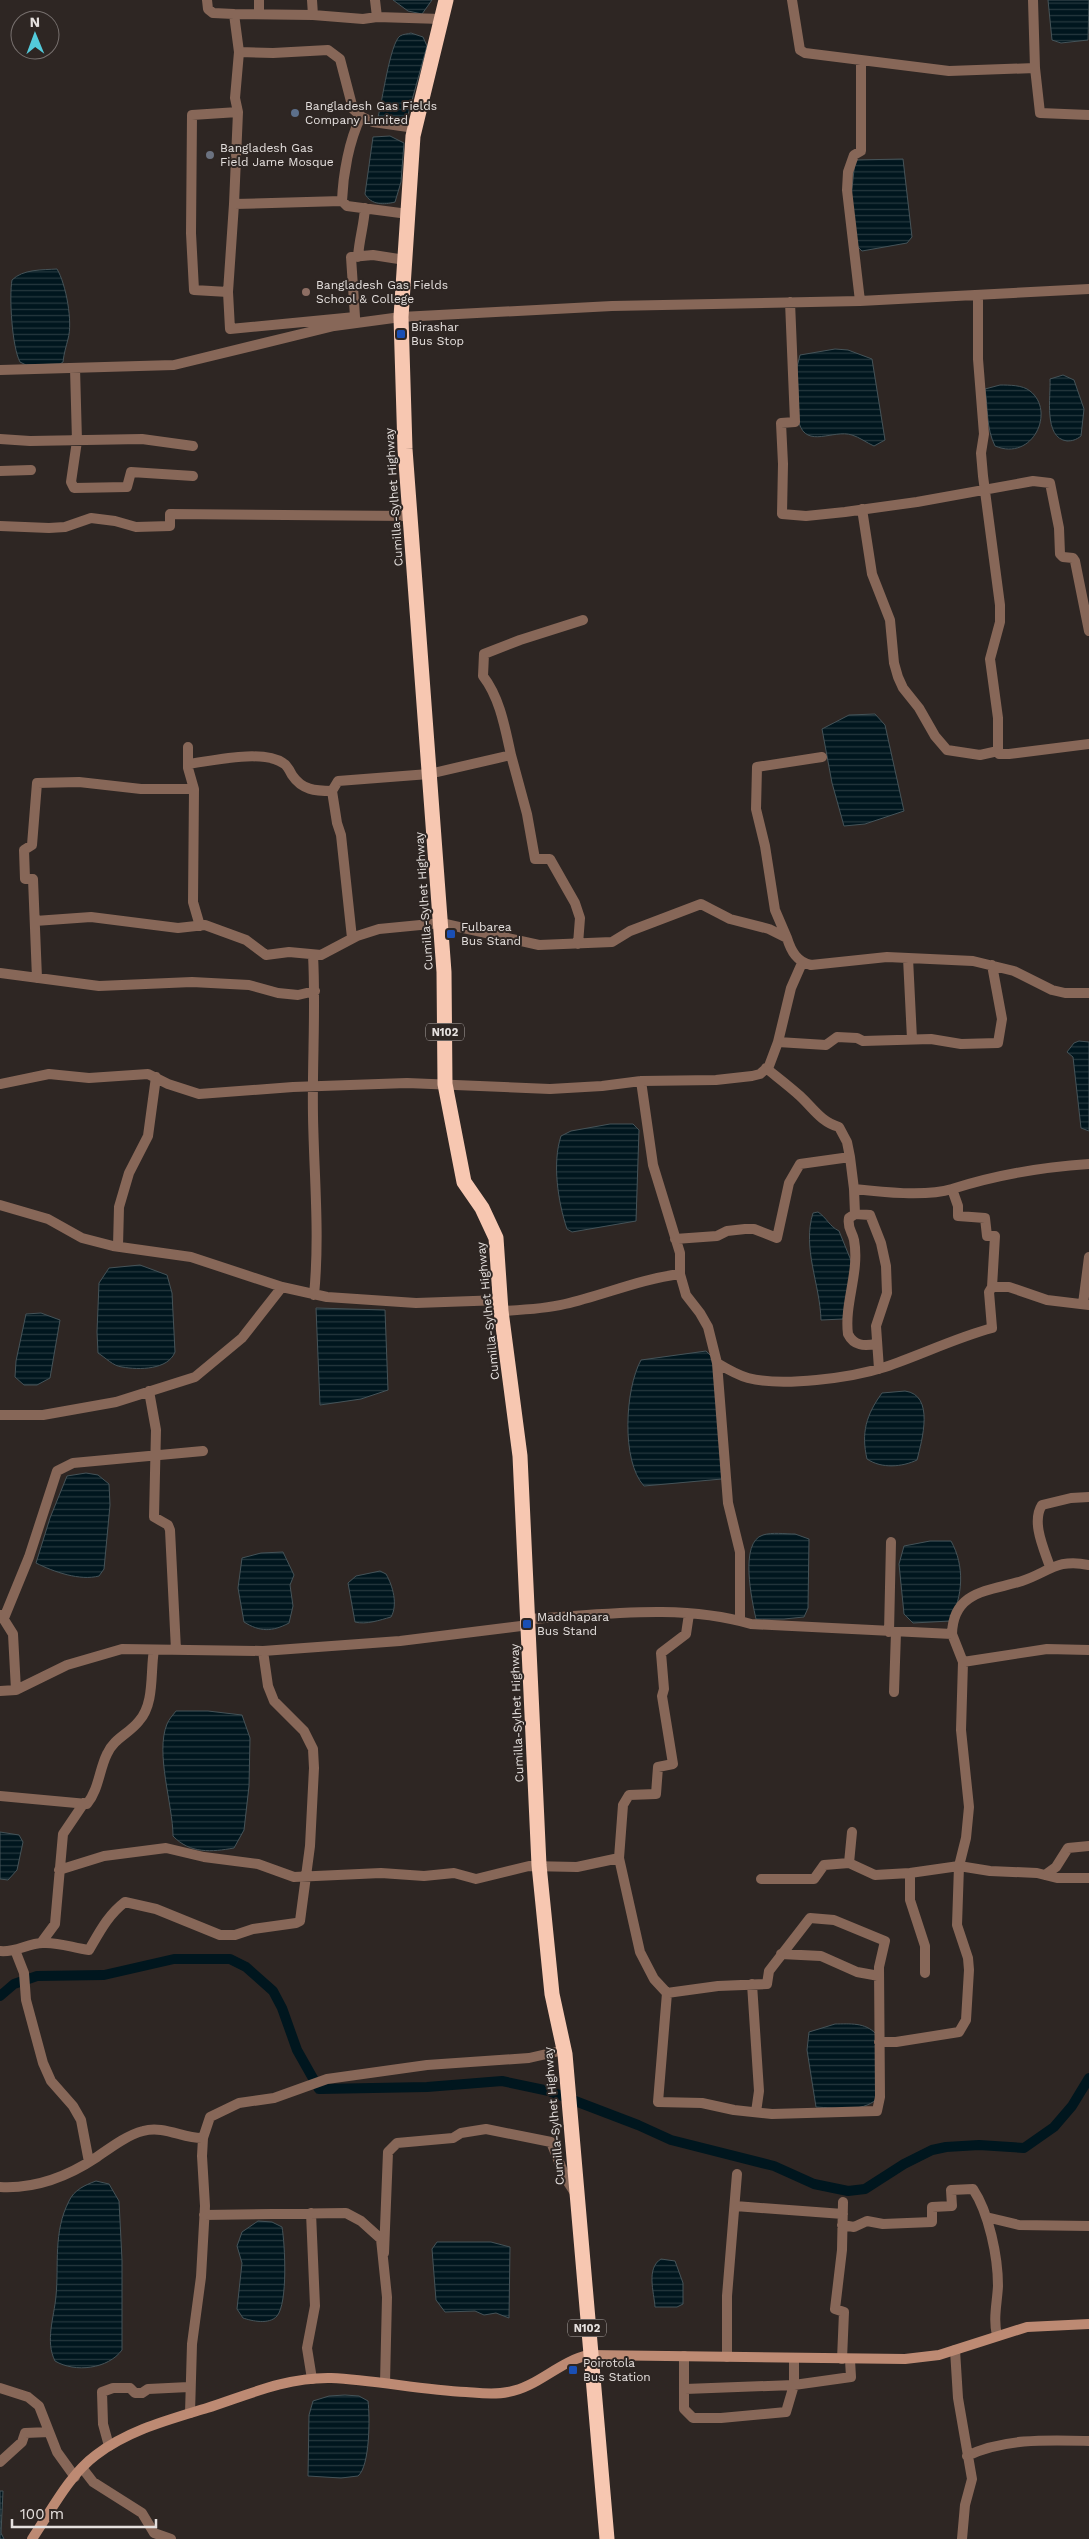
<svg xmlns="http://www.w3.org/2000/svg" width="1089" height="2539" font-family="'Work Sans',sans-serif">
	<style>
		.water { fill: url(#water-rules); stroke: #455358 }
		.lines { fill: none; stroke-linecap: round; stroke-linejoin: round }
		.canal { stroke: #00161e; stroke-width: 10 }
		.street { stroke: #876758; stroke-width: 10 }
		.secondary { stroke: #bd8a73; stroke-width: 10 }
		.highway { stroke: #f7c7b1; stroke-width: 15 }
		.service-dot { fill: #5c6f8a; stroke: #2e2623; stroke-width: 2 }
		.worship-dot { fill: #6b7280; stroke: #2e2623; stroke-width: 2 }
		.education-dot { fill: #8d6e63; stroke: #2e2623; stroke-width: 2 }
		.transit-dot { fill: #1a4fb4; stroke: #2e2623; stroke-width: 2 }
		.labels { text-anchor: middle; stroke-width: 4; stroke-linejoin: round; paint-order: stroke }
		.shield { fill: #2e2623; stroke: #aea8a6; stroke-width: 1 }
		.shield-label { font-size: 11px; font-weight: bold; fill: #e5e0de }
		.poi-label { font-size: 12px; fill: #e5e0de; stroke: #2e2623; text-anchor: start }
		.street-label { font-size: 12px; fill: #e5e0de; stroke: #2e2623 }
	</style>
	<defs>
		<pattern id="water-rules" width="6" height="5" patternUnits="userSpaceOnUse" patternTransform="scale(1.25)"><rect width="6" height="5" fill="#00161e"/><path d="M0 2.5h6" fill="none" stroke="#25383e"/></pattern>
	</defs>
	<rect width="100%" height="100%" fill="#2e2623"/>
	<path class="water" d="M393 0H432L422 14 408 11Z
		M1048 0H1089L1088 40 1061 43 1052 40Z
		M411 33 423 37 427 46 406 122C397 126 386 121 378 117 382 103 390 43 400 36 403 34 408 34 411 33Z
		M390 136 404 143 401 182 395 202C384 205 371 205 365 194L373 137Z
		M903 159 912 237 907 243 862 251 855 244 851 198 855 160Z
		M57 269C66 284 73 322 68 339 66 347 64 353 63 362L60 364 26 365 20 362C12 347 9 297 12 280 23 269 42 270 57 269Z
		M835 349 848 350 872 359 885 440 874 446C867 443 859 437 852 435 833 429 807 449 799 423L797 367 800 355Z
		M1063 375 1074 380 1084 409 1081 436C1076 440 1072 441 1067 441 1043 438 1051 396 1050 379Z
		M1000 385C1009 385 1023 385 1030 391 1056 411 1033 462 995 446 986 428 988 408 985 389Z
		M875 714 885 725 904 811 865 824 844 826 832 783 822 729 849 715Z
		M1079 1041 1089 1042V1131L1081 1128 1073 1057 1067 1052 1074 1043Z
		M610 1124H633L639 1130 636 1221 572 1232 567 1229C558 1202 552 1163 561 1136L571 1131Z
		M818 1212C827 1218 829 1226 839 1231L852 1263 843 1319 821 1320C820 1284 802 1248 813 1213Z
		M140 1265 167 1275 172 1293 175 1352C168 1370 139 1370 122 1367 113 1366 106 1358 98 1353L97 1332 99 1283 109 1268Z
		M316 1308 385 1310 388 1390 361 1399 320 1405Z
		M41 1313 60 1320 50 1378 37 1385H24L15 1377 16 1361 26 1314Z
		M706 1351 713 1358 722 1479 644 1486C621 1461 625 1389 641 1360Z
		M905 1391C935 1395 922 1440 917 1460 902 1467 882 1469 867 1459 861 1433 866 1415 882 1393Z
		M86 1473 98 1475 109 1484 110 1505 104 1569 99 1576C80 1581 54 1572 36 1563L50 1518 67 1476Z
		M795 1534 809 1539 808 1608 804 1617 784 1619H756C752 1601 739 1542 763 1535 772 1532 785 1534 795 1534Z
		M930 1541H951C965 1566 963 1596 950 1621L913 1623 904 1614 899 1564 904 1546Z
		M283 1552 294 1575 290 1585 293 1606 289 1623C272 1632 260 1632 244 1622L238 1588 242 1558 261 1553Z
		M380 1571 386 1574C393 1586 398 1605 391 1617 380 1620 366 1625 355 1622L348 1583 356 1576Z
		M176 1711H208L242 1715 250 1738 249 1786 244 1830 234 1848C212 1852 190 1854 173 1836 173 1805 155 1753 167 1724 169 1719 173 1715 176 1711Z
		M0 1832 19 1835 23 1842 17 1870 8 1880 0 1879Z
		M835 2024C850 2024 865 2022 876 2034L877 2099C861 2113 836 2108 816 2107L807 2050 809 2032Z
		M96 2181 109 2184 119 2201 122 2260V2350C108 2369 75 2373 55 2361 45 2341 54 2318 56 2296 59 2265 53 2232 69 2201 74 2190 85 2185 96 2181Z
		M258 2221 272 2222 282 2227C285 2244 288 2303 277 2316 269 2325 252 2321 243 2318L237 2309 242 2263 237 2246 242 2232Z
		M437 2242H491L510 2247 509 2318 496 2313 484 2315 475 2311 445 2312 436 2300 432 2249Z
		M661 2259 675 2261 683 2283V2304L677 2307H655C654 2292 646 2268 661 2259Z
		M345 2395 359 2396 368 2401C370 2417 370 2466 358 2476L341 2478 308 2476 309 2415 313 2401 329 2396Z
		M0 2491H3L1 2533 4 2539H0Z"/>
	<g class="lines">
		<path class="canal" d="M0 1996 14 1984 37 1976 104 1975 174 1959H230L246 1967 273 1991 282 2008 297 2050 319 2089 427 2087 502 2081 549 2091 638 2125 671 2140 774 2166 814 2184 848 2191 865 2189 904 2164 932 2150 946 2147 979 2145 1024 2148 1054 2127 1072 2106 1089 2078"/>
		<path class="street" d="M207 0 208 9 213 13 234 14
			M259 0V14
			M312 0 313 15
			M375 0 377 17 363 19 313 15 234 14 239 52 273 53 328 50 340 59 353 109 362 117 373 122 415 128
			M792 0 800 50 805 53 949 71 1035 68
			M1033 0 1035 68 1040 113 1089 115
			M377 17 441 19
			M239 52 235 98 238 112 234 204 342 201
			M361 116C349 141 343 174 342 201L347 206 408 214
			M234 204 228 292 194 290 191 233 192 115 238 112
			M358 257C359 240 364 225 365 208
			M228 292 230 329 355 317 351 257 373 255 405 260
			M978 295V359L984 434 981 453 983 476 1000 605V622L990 659 998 718V751L999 754H1009L1089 744
			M860 301 847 190 848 172 854 155 861 151V60
			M790 302 795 422 781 423 783 464 782 514 806 516 845 512 917 502 1033 481 1050 483 1059 528 1060 554 1063 557 1073 558 1075 561 1089 631
			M75 368 77 441 71 482 74 488 127 487 131 472 193 476
			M0 370 174 365 334 326 401 317 612 306 860 301 1089 289
			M0 439 30 441 142 439 193 446
			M0 471 31 470
			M862 509 872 574 890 620 894 663 898 677 903 688 919 708 935 736 947 750 980 755 998 751
			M0 526 49 528 65 527 91 518 115 521 136 527 170 526V514L410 516
			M188 747V768L194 789 193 902 200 926
			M511 755 527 814 535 859H550L575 903 580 918 578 944
			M188 764C212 761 262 749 283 763 287 765 290 771 292 775 302 790 315 791 332 791L337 823 341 835 352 938
			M332 791 338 781 429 774 511 755C505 728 500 698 483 676L484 654 520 640 583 620
			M35 921 91 917 178 928 205 925 246 940 266 955 289 952 321 955 357 936 379 929 441 923 539 945 612 942 630 931 701 904 730 919 769 929 787 938C791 951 797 962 811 965L887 957 973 961 1014 971 1052 990 1065 993H1089
			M787 938 775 910 765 846 756 809 757 767 822 757
			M313 955C316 1009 312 1062 313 1116 314 1176 320 1235 314 1295
			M908 958 912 1039
			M0 973 99 986 192 982 249 985 278 993 298 995 315 991
			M37 978 33 879H25L24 850 32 845 37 783 79 782 141 789H194
			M778 1042 826 1045 837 1037 857 1038 863 1041 931 1039 961 1044 998 1043 1002 1019 992 965
			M641 1081 653 1165 680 1253V1274L686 1295 700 1313 708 1327 717 1363 728 1503 740 1552V1621
			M0 1084 49 1074 89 1078 148 1074 168 1084 199 1094 293 1087 407 1083 550 1089 602 1086 641 1081 716 1080 752 1076 760 1074 769 1066 778 1042 791 988 802 963
			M850 1157 854 1189C881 1192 926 1197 952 1189L958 1206V1216L985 1218 987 1236H995L992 1287
			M854 1189 855 1214 870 1215 881 1243 886 1266 887 1293 876 1326 879 1369
			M952 1189C996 1175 1043 1167 1089 1164
			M0 1205 48 1219 82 1238 113 1246 191 1257 282 1287
			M855 1214 849 1218C847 1228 852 1231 854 1240 860 1272 844 1303 848 1334 854 1346 864 1346 876 1344
			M675 1239 717 1236 727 1231 745 1229H754L777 1238 789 1183 800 1164 850 1157 847 1142 839 1127C821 1122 813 1108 800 1096 789 1086 777 1077 766 1068
			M118 1246 119 1207 129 1173 148 1136 156 1077
			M1083 1304 1089 1257
			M501 1311C523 1310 544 1309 565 1304 604 1295 640 1279 680 1274
			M717 1363C727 1369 737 1375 748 1378 782 1387 851 1378 885 1367 921 1355 955 1338 992 1328L989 1292 992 1287H1009L1047 1300 1089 1305
			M149 1391 156 1430 154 1517 168 1525 170 1530 176 1650
			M0 1415H43L116 1402 195 1377 242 1338 282 1287 327 1297 416 1303 502 1300
			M1050 1567C1044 1549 1031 1522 1042 1505L1071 1498 1089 1497
			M1 1615 13 1634 16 1690
			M4 1618 29 1557 57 1471 73 1463 203 1451
			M528 1619C601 1615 681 1603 751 1624L952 1634 963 1662 1047 1649 1089 1650
			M889 1632 891 1542
			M952 1634C953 1590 990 1591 1022 1581 1049 1572 1057 1558 1089 1565
			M0 1691 16 1690 67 1665 122 1649 263 1651 400 1641 529 1625
			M894 1692 896 1632
			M0 1796 87 1804C99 1789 99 1770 107 1754 114 1738 129 1734 139 1721 155 1703 150 1672 154 1650
			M619 1858 623 1805 629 1795 656 1794 658 1767 673 1764 662 1696 664 1689 661 1653 686 1634 689 1614
			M849 1863 852 1832
			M59 1870 104 1856 166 1848 204 1857 258 1864 294 1877 381 1873 424 1876 454 1873 476 1879 529 1866 577 1867 619 1858 640 1952 654 1979 667 1993 658 2102 702 2103 734 2110 772 2114 877 2111 880 2097 879 1967 885 1941 834 1920 810 1918 769 1971 767 1984 718 1986 667 1993
			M910 1873V1900L925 1946V1973
			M1045 1875 1056 1867 1068 1848 1089 1846
			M761 1879H814L824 1865 849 1863 875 1875 910 1873 959 1866 990 1871 1037 1873 1057 1878H1089
			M41 1943 55 1924 63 1834 84 1803
			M15 1950 24 1973 26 2000 43 2063 51 2081 73 2106 81 2120 89 2162
			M0 1951C15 1953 28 1943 43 1943 59 1942 73 1948 89 1950 100 1931 108 1915 125 1902L156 1909 220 1935H235L253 1929 296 1923 300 1921 310 1846 314 1768 313 1749 304 1731 274 1701 268 1686 263 1651
			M781 1954 821 1956 857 1972 879 1976
			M752 1984 759 2091 756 2112
			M879 2042H896L959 2032 966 2020 969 1970 968 1958 957 1925 959 1866 966 1838 969 1807 961 1730 963 1662
			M0 2187C35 2189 67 2177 97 2157 110 2148 127 2135 143 2131 164 2125 184 2139 203 2138L210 2117 239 2103 274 2098 327 2079 427 2065 529 2058 564 2050
			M735 2206 843 2214
			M311 2213 315 2306 307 2348 312 2379
			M204 2215 346 2213 361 2221 381 2239 387 2297 385 2383
			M986 2217 1019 2225 1089 2226
			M842 2225 854 2227 867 2221 883 2224 932 2222V2207L952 2206 951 2190 973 2189C989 2213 998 2257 998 2286 997 2304 993 2318 997 2336
			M384 2253 388 2152 397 2143 453 2138 461 2133 486 2129 551 2142 566 2179 575 2193
			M955 2350 958 2398 972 2479 965 2505 962 2539
			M684 2356V2409L693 2418H721L786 2412 794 2385V2358
			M727 2357V2296L737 2174
			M842 2359 844 2312 835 2309 842 2250 843 2202
			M0 2388 28 2397 39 2406 57 2452 75 2477
			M685 2389 794 2385 851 2377 850 2360
			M190 2413 192 2344 201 2277 205 2206 202 2156 203 2138
			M109 2446 103 2424 102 2392 113 2388H130L135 2393H142L148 2389 189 2387
			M967 2456C1003 2438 1049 2440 1089 2441
			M0 2462 22 2442 25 2433 49 2432
			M83 2469 93 2482 142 2513 154 2533 171 2539"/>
		<path class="secondary" d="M32 2539C51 2511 69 2475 96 2455 129 2430 168 2420 207 2408 247 2395 287 2377 331 2378 376 2380 421 2390 466 2392 480 2393 494 2395 508 2392 538 2387 559 2361 589 2355L905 2359 939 2355 1027 2327 1089 2324"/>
		<path class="highway" d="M446 0 413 136 401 317 405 449 444 972 445 1084 464 1182 482 1208 496 1238 501 1311 520 1456 539 1865 552 1994 565 2054 607 2539"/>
	</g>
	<circle class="service-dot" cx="295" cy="113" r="5"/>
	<circle class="worship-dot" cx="210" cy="155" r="5"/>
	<circle class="education-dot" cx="306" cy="292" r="5"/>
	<g class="transit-dot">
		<rect x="396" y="329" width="10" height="10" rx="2.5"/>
		<rect x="446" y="929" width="10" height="10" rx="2.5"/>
		<rect x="522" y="1619" width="10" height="10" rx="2.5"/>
		<rect x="568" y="2365" width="10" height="10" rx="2.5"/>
	</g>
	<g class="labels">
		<g class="shield">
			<rect x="426" y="1023.5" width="38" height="17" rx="4"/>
			<rect x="568" y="2319.5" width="38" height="17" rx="4"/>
		</g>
		<g class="shield-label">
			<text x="445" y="1036">N102</text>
			<text x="587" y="2332">N102</text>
		</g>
		<g class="poi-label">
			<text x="305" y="110">Bangladesh Gas Fields<tspan x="305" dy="14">Company Limited</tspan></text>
			<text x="220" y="152">Bangladesh Gas<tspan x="220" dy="14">Field Jame Mosque</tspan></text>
			<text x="316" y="289">Bangladesh Gas Fields<tspan x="316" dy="14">School &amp; College</tspan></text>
			<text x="411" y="331">Birashar<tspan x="411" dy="14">Bus Stop</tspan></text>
			<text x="461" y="931">Fulbarea<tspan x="461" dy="14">Bus Stand</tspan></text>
			<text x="537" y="1621">Maddhapara<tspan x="537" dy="14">Bus Stand</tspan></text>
			<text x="583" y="2367">Poirotola<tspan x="583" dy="14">Bus Station</tspan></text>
		</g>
		<g class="street-label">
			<text transform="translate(394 497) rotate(-94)" y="4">Cumilla-Sylhet Highway</text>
			<text transform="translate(424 901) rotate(-94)" y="4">Cumilla-Sylhet Highway</text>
			<text transform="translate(488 1311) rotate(-96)" y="4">Cumilla-Sylhet Highway</text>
			<text transform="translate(517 1713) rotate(-92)" y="4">Cumilla-Sylhet Highway</text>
			<text transform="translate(554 2116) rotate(-95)" y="4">Cumilla-Sylhet Highway</text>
		</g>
	</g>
	<g transform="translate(35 35) rotate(359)"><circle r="24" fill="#2e2623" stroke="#77706e"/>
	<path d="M0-4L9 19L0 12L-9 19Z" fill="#53cbdb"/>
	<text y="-8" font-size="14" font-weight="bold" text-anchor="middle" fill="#e5e0de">N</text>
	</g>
	<path d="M12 2519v8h144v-8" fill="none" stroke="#e5e0de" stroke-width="2.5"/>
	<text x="20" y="2519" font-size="15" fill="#e5e0de" stroke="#2e2623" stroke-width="4" paint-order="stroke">100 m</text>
</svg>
